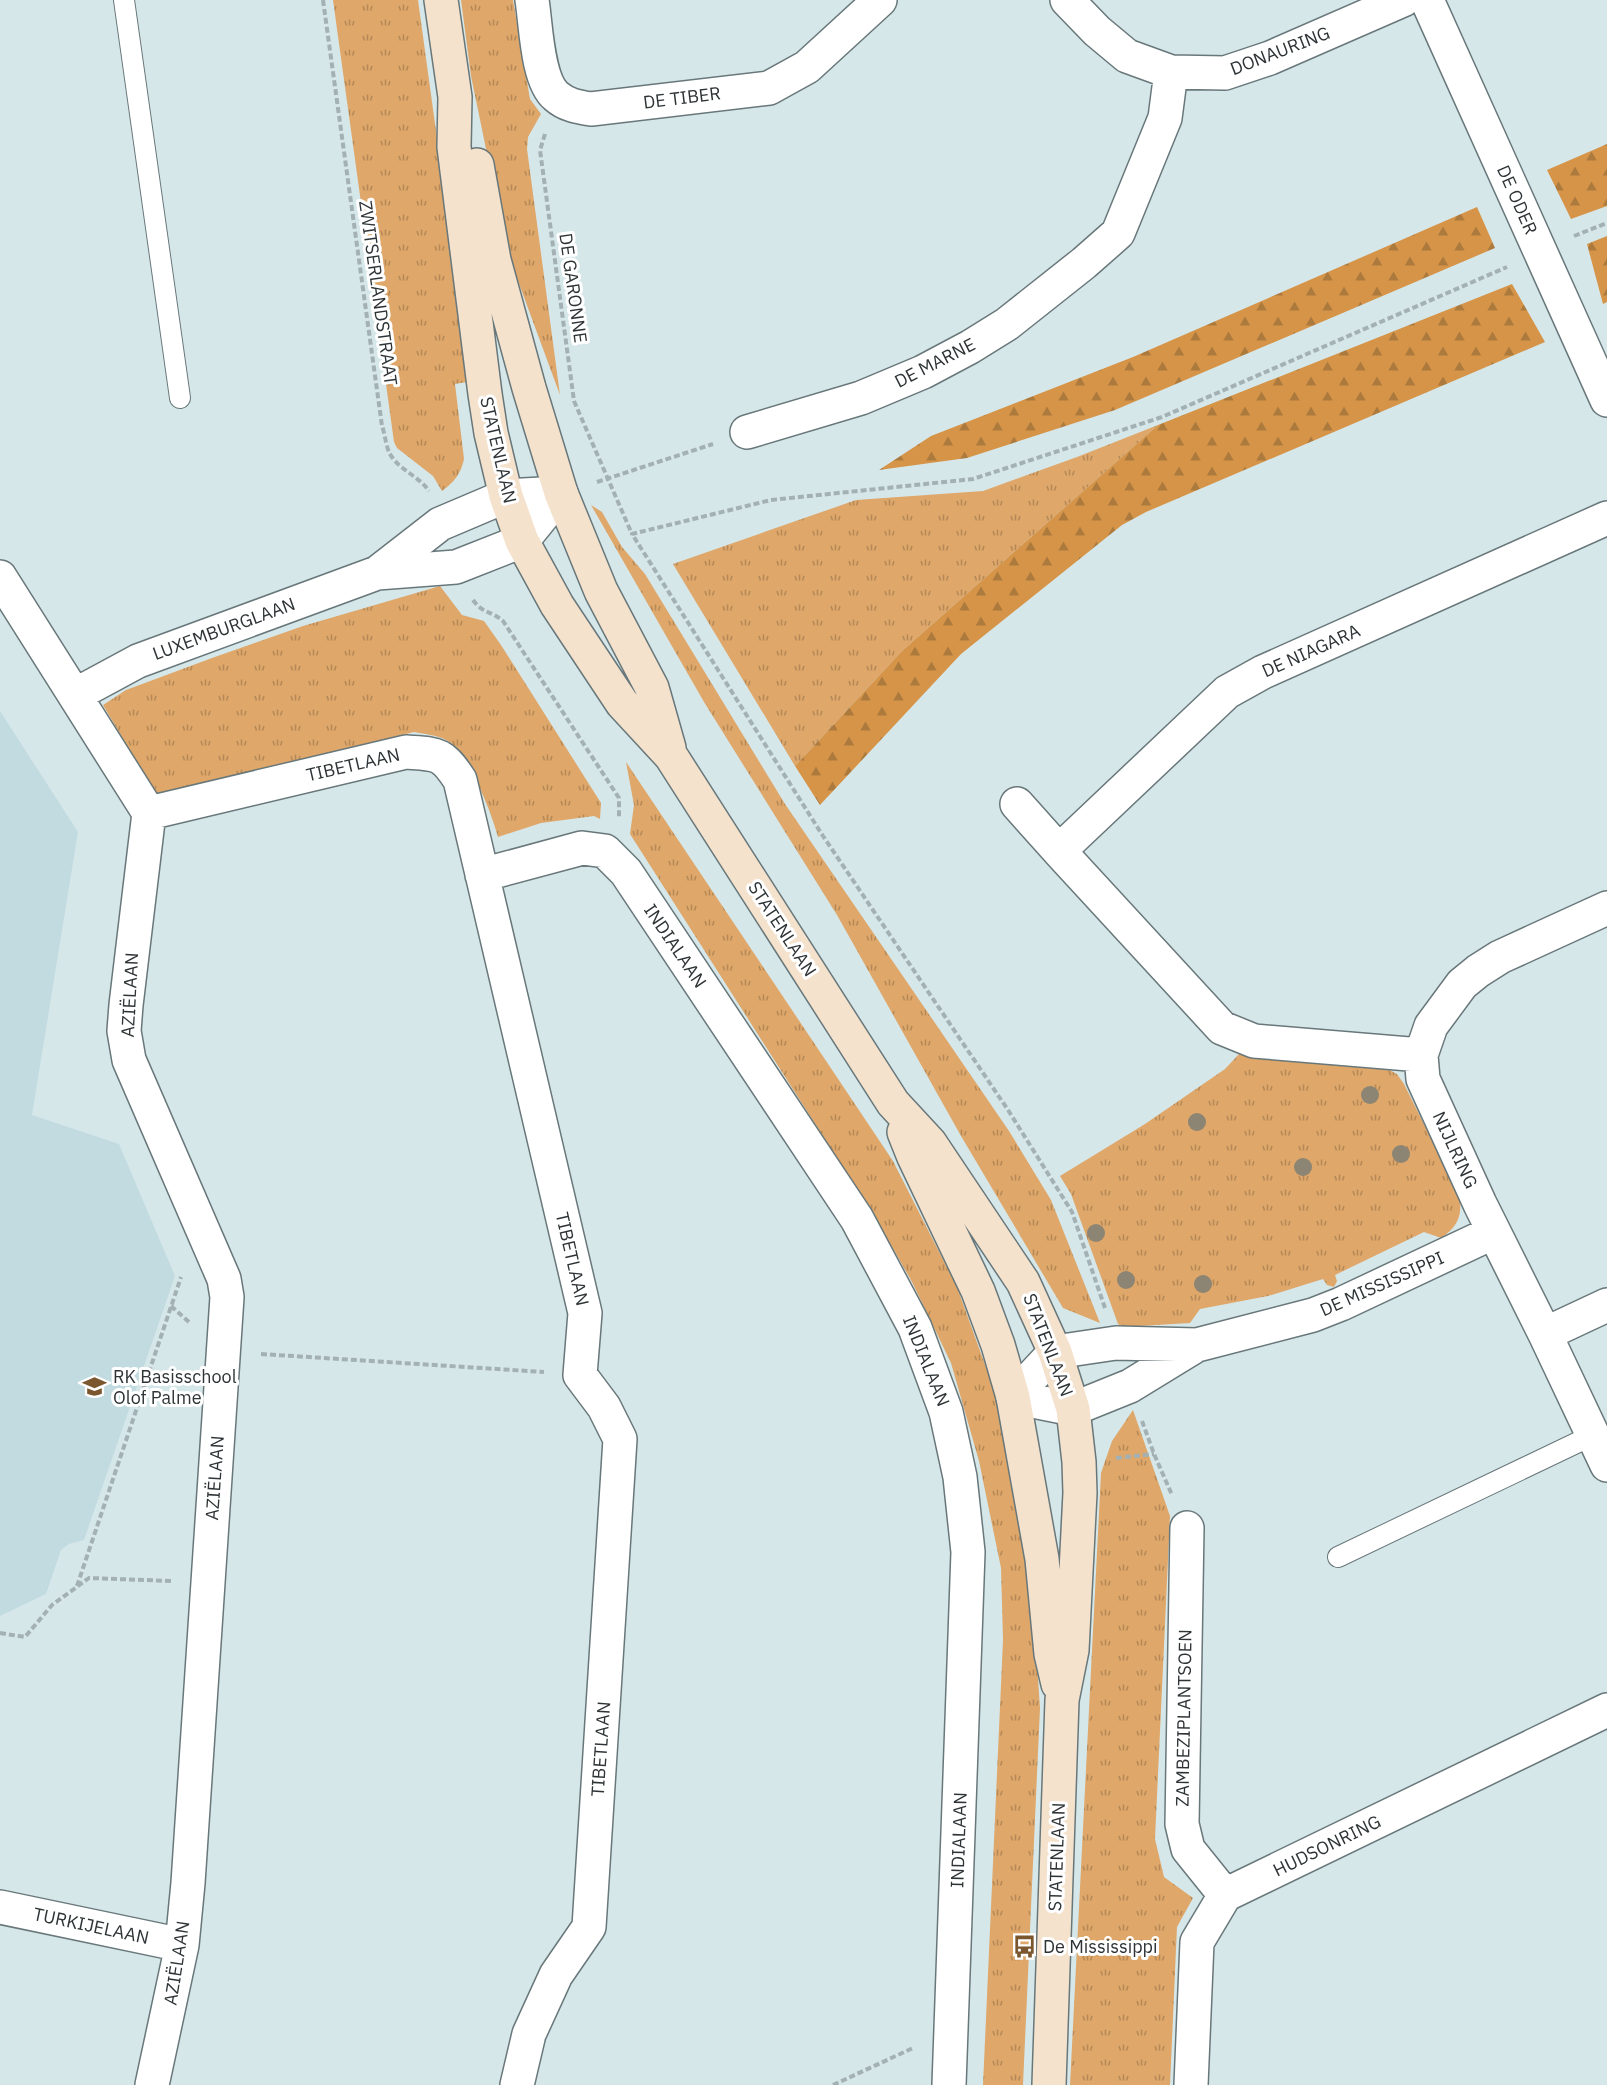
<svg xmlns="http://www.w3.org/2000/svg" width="1607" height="2085" font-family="'IBM Plex Sans',sans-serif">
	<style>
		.built { fill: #c2dbe0 }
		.grass { fill: url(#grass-tufts) }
		.forest { fill: url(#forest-firs) }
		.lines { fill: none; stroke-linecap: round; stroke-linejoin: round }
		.lane-casing { stroke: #68777a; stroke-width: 22 }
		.street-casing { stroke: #68777a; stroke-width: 36 }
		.secondary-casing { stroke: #68777a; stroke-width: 36 }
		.path { stroke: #a3b1b4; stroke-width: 4; stroke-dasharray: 6 3; stroke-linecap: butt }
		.lane { stroke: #fff; stroke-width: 20 }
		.street { stroke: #fff; stroke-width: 33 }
		.secondary { stroke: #f5e2cd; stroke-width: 33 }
		.tree { fill: #8c8574 }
		.labels { text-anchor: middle; stroke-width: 6; stroke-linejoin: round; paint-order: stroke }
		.street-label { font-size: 18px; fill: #2e3436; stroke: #fff }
		.poi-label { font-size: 18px; fill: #2e3436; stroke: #fff; text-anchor: start }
	</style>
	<defs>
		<pattern id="grass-tufts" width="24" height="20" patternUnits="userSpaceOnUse" patternTransform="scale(1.5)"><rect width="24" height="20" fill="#dfa769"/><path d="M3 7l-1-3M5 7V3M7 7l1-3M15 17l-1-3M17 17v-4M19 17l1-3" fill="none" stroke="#b58957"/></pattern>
		<pattern id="forest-firs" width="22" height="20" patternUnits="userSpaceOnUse" patternTransform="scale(1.5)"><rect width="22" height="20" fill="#d59448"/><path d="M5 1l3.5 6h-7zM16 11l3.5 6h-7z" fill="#ad7a3d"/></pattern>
	</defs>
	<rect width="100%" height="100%" fill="#d6e7ea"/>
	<path class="built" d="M0 711 78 832 32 1115 119 1144 175 1276 84 1540 69 1544 61 1550 46 1594 0 1616Z"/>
	<path class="grass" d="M333 0H418L462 320 458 321 467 382 455 384 464 459C461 474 454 482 442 491L433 476 397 448 394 442Z
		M461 0H513L530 99 541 114 528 137 527 149 560 395 507 251 471 76Z
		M1158 425 902 651 795 766 673 564 856 500 983 491 1077 457Z
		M591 505 602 512 622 547 645 574 785 804 1009 1131 1051 1200 1100 1323 1063 1308 961 1136 837 915 704 702Z
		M440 586 462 615 484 621 501 645 601 803 600 819 594 816 541 823 498 837C492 814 467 749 446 740 437 735 424 734 414 732L156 795 103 705 126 690 212 658 303 626Z
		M626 762 893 1161 957 1287 1005 1420 1029 1547 1040 1708 1023 2085H983L1003 1640 1001 1568 979 1461 951 1363 912 1282 879 1224 630 834 634 805Z
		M1241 1052 1384 1067 1397 1074 1404 1084 1459 1195C1463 1215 1458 1227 1441 1238L1424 1232 1335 1275 1337 1281 1334 1287 1327 1285 1323 1279 1268 1296 1200 1309 1190 1323 1123 1327 1118 1324 1071 1194 1060 1176 1145 1124 1225 1069Z
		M1133 1410 1170 1516 1155 1839 1164 1877 1193 1898 1177 1927 1170 2085H1070L1101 1473 1112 1441Z"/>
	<path class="forest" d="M1607 144V206L1571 219 1547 170Z
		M1477 207 1495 248 1115 410 967 458 879 470 931 436 1133 357Z
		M1607 236V302L1603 304 1587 244Z
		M1512 284 1545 342 1146 512 1122 525 961 654 820 805 795 766 902 651 1158 425Z"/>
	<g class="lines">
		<defs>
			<path id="lane" d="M124 0 180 398
				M1338 1557 1593 1435"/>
			<path id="street" d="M532 0C536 25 537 80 556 96 566 105 578 107 591 109L769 88 807 67 880 0
				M1067 0 1097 31 1127 56 1171 72 1225 73 1270 58 1403 0
				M1427 0 1607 400
				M747 432 861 398 923 372 970 347 1007 324 1084 263 1118 233 1165 118 1171 72
				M377 573 440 524 506 496 561 493
				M0 577 149 813 126 1005 124 1031 129 1060 224 1279 227 1297 188 1883 182 1945 152 2085
				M75 695 138 661 377 573 456 567 522 541 561 493
				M1017 804 1059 851
				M149 813 406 752C437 754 442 752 460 780L585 1313 580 1375 604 1407 620 1439 589 1927 556 1975 529 2034 517 2085
				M482 875 582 848 605 851 626 872 857 1219 915 1328 946 1412 960 1477 968 1552 949 2085
				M1607 908 1500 957 1478 971 1462 984 1431 1026 1421 1055 1423 1079 1480 1204 1545 1334 1607 1465
				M1421 1055 1254 1041 1222 1028 1059 851 1227 692 1263 672 1607 518
				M1545 1334 1607 1305
				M1013 1397 1055 1352 1116 1343 1197 1345 1313 1315 1341 1304 1494 1232
				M1013 1397 1073 1409 1130 1386 1197 1345
				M1187 1528 1182 1824 1188 1849 1225 1895
				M0 1907 182 1945
				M1191 2085 1197 1942 1225 1895 1607 1710"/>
			<path id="secondary" d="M441 0 455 97 454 147 485 394 491 433 506 496 522 541 557 605 622 703 671 756 893 1103 930 1143 1023 1282 1055 1352 1073 1409 1079 1462 1080 1493 1072 1650 1062 1700 1049 2085
				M477 165 494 260 529 388 561 493 601 591 652 688 669 748
				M904 1132 914 1157 978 1291 998 1345 1013 1397 1042 1559 1051 1654 1058 1684"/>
		</defs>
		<use href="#lane" class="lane-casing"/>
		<use href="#street" class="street-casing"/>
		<use href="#secondary" class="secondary-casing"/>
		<path class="path" d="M323 0 382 426C385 434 386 447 390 454 399 470 419 476 429 491
			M545 134 540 150 574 401 632 534
			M1574 236 1607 223
			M597 482 713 444
			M473 600C483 614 490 610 503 621L619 798V817
			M171 1306 189 1322
			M1105 1308 1072 1212 1008 1110 823 836 632 534 771 500 973 479 1162 417 1507 267
			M261 1354 544 1372
			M1142 1421 1154 1454 1172 1495
			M1116 1458 1154 1454
			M77 1586 181 1277
			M0 1633 25 1637 52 1605 89 1578 171 1581
			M833 2085 913 2048"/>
		<use href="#lane" class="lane"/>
		<use href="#street" class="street"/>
		<use href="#secondary" class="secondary"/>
	</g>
	<g class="tree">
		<circle cx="1370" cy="1095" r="9"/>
		<circle cx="1197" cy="1122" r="9"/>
		<circle cx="1401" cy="1154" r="9"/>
		<circle cx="1303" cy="1167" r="9"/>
		<circle cx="1096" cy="1233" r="9"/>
		<circle cx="1126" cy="1280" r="9"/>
		<circle cx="1203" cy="1284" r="9"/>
	</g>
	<defs>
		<symbol id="school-bare" viewBox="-9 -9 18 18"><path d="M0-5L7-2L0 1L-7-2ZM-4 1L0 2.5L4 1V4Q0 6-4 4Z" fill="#7a572f" stroke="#fff" stroke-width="2.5" paint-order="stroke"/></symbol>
		<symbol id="bus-bare" viewBox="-9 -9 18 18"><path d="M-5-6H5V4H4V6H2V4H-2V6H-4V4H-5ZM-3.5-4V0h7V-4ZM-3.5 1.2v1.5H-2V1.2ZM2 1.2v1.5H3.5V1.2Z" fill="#7a572f" stroke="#fff" stroke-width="2.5" paint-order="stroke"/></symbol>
	</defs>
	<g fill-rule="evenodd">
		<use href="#school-bare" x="78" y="1370" width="33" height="33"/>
		<use href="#bus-bare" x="1008" y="1930" width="33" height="33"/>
	</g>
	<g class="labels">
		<g class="street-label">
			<text transform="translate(1280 51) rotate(-21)" y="6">DONAURING</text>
			<text transform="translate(682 98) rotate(-7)" y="6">DE TIBER</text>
			<text transform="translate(1517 200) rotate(66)" y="6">DE ODER</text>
			<text transform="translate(573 288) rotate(82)" y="6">DE GARONNE</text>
			<text transform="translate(378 293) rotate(82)" y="6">ZWITSERLANDSTRAAT</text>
			<text transform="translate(935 363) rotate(-27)" y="6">DE MARNE</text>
			<text transform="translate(498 450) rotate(77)" y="6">STATENLAAN</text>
			<text transform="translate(224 629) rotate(-20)" y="6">LUXEMBURGLAAN</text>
			<text transform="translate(1311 651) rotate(-24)" y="6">DE NIAGARA</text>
			<text transform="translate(353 765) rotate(-13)" y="6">TIBETLAAN</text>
			<text transform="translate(782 929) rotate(57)" y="6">STATENLAAN</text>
			<text transform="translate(675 946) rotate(56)" y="6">INDIALAAN</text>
			<text transform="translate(130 995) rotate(-87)" y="6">AZIËLAAN</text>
			<text transform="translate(1455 1150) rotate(65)" y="6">NIJLRING</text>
			<text transform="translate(572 1259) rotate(77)" y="6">TIBETLAAN</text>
			<text transform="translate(1382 1284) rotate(-24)" y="6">DE MISSISSIPPI</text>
			<text transform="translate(1048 1345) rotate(69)" y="6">STATENLAAN</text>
			<text transform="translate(926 1361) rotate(68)" y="6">INDIALAAN</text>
			<text transform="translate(215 1478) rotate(-86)" y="6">AZIËLAAN</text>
			<text transform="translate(1184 1718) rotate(-89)" y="6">ZAMBEZIPLANTSOEN</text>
			<text transform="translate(601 1749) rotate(-86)" y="6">TIBETLAAN</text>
			<text transform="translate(959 1840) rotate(-88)" y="6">INDIALAAN</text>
			<text transform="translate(1327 1846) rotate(-26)" y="6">HUDSONRING</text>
			<text transform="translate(1057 1857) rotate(-88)" y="6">STATENLAAN</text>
			<text transform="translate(91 1926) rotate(12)" y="6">TURKIJELAAN</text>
			<text transform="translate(177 1963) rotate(-81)" y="6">AZIËLAAN</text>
		</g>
		<g class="poi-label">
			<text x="113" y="1383">RK Basisschool<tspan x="113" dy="21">Olof Palme</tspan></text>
			<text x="1043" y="1953">De Mississippi</text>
		</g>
	</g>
</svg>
